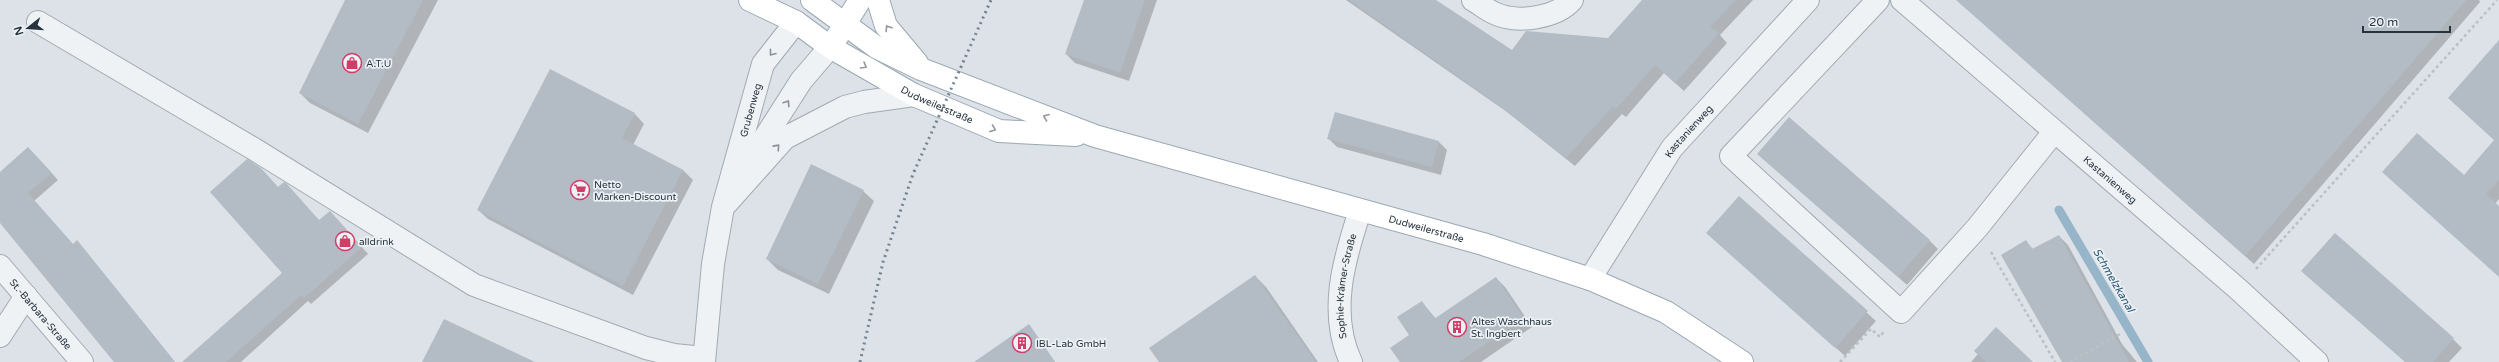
<svg xmlns="http://www.w3.org/2000/svg" width="2499" height="362" font-family="'Varela Round',sans-serif">
	<style>
		.shadow { fill: #0003 }
		.lines { fill: none; stroke-linecap: round; stroke-linejoin: round }
		.stream { stroke: #96b5c8; stroke-width: 9 }
		.building { fill: #b3bcc4 }
		.minor-casing { stroke: #a2aab1; stroke-width: 24 }
		.major-casing { stroke: #9ba8b3; stroke-width: 24 }
		.path { stroke: #bbc0c5; stroke-width: 2.5; stroke-dasharray: 3 3; stroke-linecap: butt }
		.minor { stroke: #eff2f5; stroke-width: 22 }
		.major { stroke: #fff; stroke-width: 22 }
		.rail { stroke: #768391; stroke-width: 3; stroke-dasharray: 2 4; stroke-linecap: butt }
		.oneway { stroke: #92989e }
		.oneway2 { stroke: #8a9299 }
		.labels { text-anchor: middle; stroke-width: 3.5; stroke-linejoin: round; paint-order: stroke }
		.poi-label { font-size: 10px; fill: #26323d; stroke: #ecf1f5; text-anchor: start }
		.street-label { font-size: 10px; fill: #26323d; stroke: #ecf1f5 }
		.water-label { font-size: 11px; font-style: italic; fill: #2f5672; stroke: #ecf1f5 }
	</style>
	<rect width="100%" height="100%" fill="#dce2e7"/>
	<path class="shadow" d="M347 0H438L368 133 310 103 300 93Z
		M1085 0H1157L1129 81 1075 63 1066 54Z
		M1346 0H1434L1513 52 1625 41 1644 0H1753L1720 35 1727 43 1684 91 1664 73 1626 117 1622 114 1575 166 1507 112Z
		M1957 0H2479L2480 2 2254 264Z
		M2499 50V199L2495 204 2499 208V276L2464 176 2495 140Z
		M635 114 644 124 633 145 683 170 693 180 633 295 488 219 478 210Z
		M1328 138 1438 141 1447 150 1441 175 1337 147Z
		M35 155 58 180 34 201 73 245 77 242 84 249 175 362H115L0 221V173Z
		M1762 157 1929 240 1938 249 1907 285Z
		M278 188 319 221 337 219 368 254 311 304 308 301 241 362H183L283 273Z
		M863 191 874 201 829 294 778 270 767 259Z
		M1739 197 1876 321 1845 356 1716 241Z
		M2059 236 2068 245 2122 344 2137 362H2063L2026 242 2034 250Z
		M1255 276 1266 287 1318 362H1160Z
		M1496 278 1505 287 1532 327 1481 362H1401L1422 302 1436 319Z
		M1029 325 1055 362H976Z
		M2453 339 2462 348 2449 362H2405Z
		M1978 354 2032 362H1971Z"/>
	<g class="lines">
		<path class="stream" d="M2059 210 2148 362"/>
	</g>
	<path class="building" d="M345 0H423L358 124 299 93Z
		M1084 0H1145L1120 73 1065 54Z
		M1349 0H1436L1512 50 1526 31 1608 38 1642 0H1736L1710 27 1719 33 1675 83 1655 65 1616 109 1613 106 1566 158 1497 104Z
		M1956 0H2466L2245 256Z
		M2499 40V180L2486 194 2499 206V277L2382 172 2417 133 2464 175 2494 140 2448 98Z
		M550 69 635 113 622 138 683 170 623 286 477 210Z
		M1335 112 1439 141 1432 167 1327 139Z
		M1789 117 1930 240 1898 277 1757 154Z
		M28 147 52 173 28 193 73 244 77 240 175 362H114L0 223V172Z
		M247 159 261 168 278 187 284 182 287 184 319 220 330 211 362 247 304 298 301 295 226 362H182L282 273 210 192Z
		M811 164 864 190 818 284 766 259Z
		M1739 196 1868 311 1835 348 1706 233Z
		M2335 233 2454 338 2433 362H2405L2301 271Z
		M2059 235 2129 362H2062L2001 255 2026 240 2032 249Z
		M1255 275 1316 362H1159L1149 348Z
		M1496 277 1524 318 1459 362H1400L1390 348 1409 335 1397 317 1422 301 1434 319Z
		M444 319 535 362H422Z
		M1029 324 1055 362H974Z
		M1996 327 2033 362H1986L1974 351Z"/>
	<g class="lines">
		<defs>
			<g id="minor">
				<path d="M1473 0C1480 4 1487 10 1494 13 1517 24 1556 18 1572 0"/>
				<path d="M1878 0 1731 156 1901 312 1977 228 2054 132"/>
				<path id="s1" d="M1902 0 2238 289 2317 362"/>
				<path d="M38 22 254 149 474 285 646 348 674 355 704 358"/>
				<path d="M750 161 801 81 830 47"/>
				<path d="M727 203 785 138 845 107 864 102 914 95"/>
				<path id="s2" d="M0 266 82 362"/>
				<path id="s3" d="M1590 279 1672 148 1808 0"/>
				<path d="M0 336 26 296"/>
				<path id="s4" d="M704 362 713 264 723 207 763 64 796 22"/>
				<path id="s5" d="M1351 362C1328 313 1344 259 1360 211"/>
			</g>
			<g id="major">
				<path id="s6" d="M750 0 796 22 830 47 914 95 999 131 1076 135"/>
				<path id="s7" d="M812 0 876 47 921 69 1095 136 1483 244 1590 279 1666 312 1742 362"/>
				<path d="M878 0 886 26 917 63"/>
				<path d="M837 37 860 0"/>
			</g>
		</defs>
		<use href="#minor" class="minor-casing"/>
		<use href="#major" class="major-casing"/>
		<path class="path" d="M1991 252 2055 362
			M2256 269 2497 0
			M1840 362 1871 329 1880 337 1884 331
			M2070 362 2122 333"/>
		<use href="#minor" class="minor"/>
		<use href="#major" class="major"/>
		<path class="rail" d="M860 362 883 262 913 174 991 0"/>
	</g>
	<defs><path id="oneway-chevron" d="M-2-3.5L2.5 0L-2 3.5" fill="none" stroke-width="1.6" stroke-linecap="round" stroke-linejoin="round"/></defs>
	<g class="oneway">
		<use href="#oneway-chevron" transform="translate(888 28) rotate(-122)"/>
		<use href="#oneway-chevron" transform="translate(864 66) rotate(30)"/>
		<use href="#oneway-chevron" transform="translate(1046 117) rotate(-159)"/>
		<use href="#oneway-chevron" transform="translate(993 129) rotate(22)"/>
	</g>
	<g class="oneway2">
		<use href="#oneway-chevron" transform="translate(772 53) rotate(128)"/>
		<use href="#oneway-chevron" transform="translate(787 103) rotate(-57)"/>
		<use href="#oneway-chevron" transform="translate(777 147) rotate(-48)"/>
	</g>
	<defs>
		<symbol id="shop-ring" viewBox="-11 -11 22 22"><circle r="9.5" fill="#ecf1f5" stroke="#d03d67" stroke-width="1.5"/><path d="M-5-2.5h2.3a2.7 3.5 0 0 1 5.4 0H5L5.5 6h-11ZM-1.5-2.5h3a1.5 2.3 0 0 0-3 0Z" fill="#d03d67"/></symbol>
		<symbol id="supermarket-ring" viewBox="-11 -11 22 22"><circle r="9.5" fill="#ecf1f5" stroke="#d03d67" stroke-width="1.5"/><path d="M-6-5.5h2.5l.6 2H6L4.5 2H-2.5L-4.4-4H-6ZM-1.5 3.2a1.3 1.3 0 1 0 .1 0ZM3 3.2a1.3 1.3 0 1 0 .1 0Z" fill="#d03d67"/></symbol>
		<symbol id="building-ring" viewBox="-11 -11 22 22"><circle r="9.5" fill="#ecf1f5" stroke="#d03d67" stroke-width="1.5"/><path d="M-4-6H4V6H1V3H-1V6H-4ZM-2.5-4.3h1.7v1.8h-1.7ZM.8-4.3h1.7v1.8H.8ZM-2.5-1h1.7V.8h-1.7ZM.8-1h1.7V.8H.8Z" fill="#d03d67"/></symbol>
	</defs>
	<g fill-rule="evenodd">
		<use href="#shop-ring" x="341" y="52" width="22" height="22"/>
		<use href="#supermarket-ring" x="569" y="179" width="22" height="22"/>
		<use href="#shop-ring" x="334" y="230" width="22" height="22"/>
		<use href="#building-ring" x="1446" y="316" width="22" height="22"/>
		<use href="#building-ring" x="1011" y="332" width="22" height="22"/>
	</g>
	<g class="labels">
		<g class="poi-label">
			<text x="366" y="67">A.T.U</text>
			<text x="594" y="188">Netto<tspan x="594" dy="12">Marken-Discount</tspan></text>
			<text x="359" y="245">alldrink</text>
			<text x="1471" y="325">Altes Waschhaus<tspan x="1471" dy="12">St. Ingbert</tspan></text>
			<text x="1036" y="347">IBL-Lab GmbH</text>
		</g>
		<g class="street-label">
			<text dy="4" stroke="none"><textPath href="#s6" startOffset="215">Dudweilerstraße</textPath></text>
			<text dy="4" stroke="none"><textPath href="#s4" startOffset="257">Grubenweg</textPath></text>
			<text dy="4" stroke="none"><textPath href="#s3" startOffset="178">Kastanienweg</textPath></text>
			<text dy="4" stroke="none"><textPath href="#s1" startOffset="275">Kastanienweg</textPath></text>
			<text dy="4" stroke="none"><textPath href="#s7" startOffset="660">Dudweilerstraße</textPath></text>
			<text dy="4" stroke="none"><textPath href="#s5" startOffset="78">Sophie-Krämer-Straße</textPath></text>
			<text dy="4" stroke="none"><textPath href="#s2" startOffset="63">St.-Barbara-Straße</textPath></text>
		</g>
		<g class="water-label">
			<text transform="translate(2114 280) rotate(60)" y="4">Schmelzkanal</text>
		</g>
	</g>
	<g transform="translate(28 28) rotate(253)" stroke="#ecf1f5" stroke-width="3" paint-order="stroke">
	<path d="M0-3L7 15L0 10L-7 15Z" fill="#26323d"/>
	<text y="-6" font-size="11" font-weight="bold" text-anchor="middle" fill="#26323d">N</text>
	</g>
	<path d="M2363 26v6h87v-6" fill="none" stroke="#26323d" stroke-width="2"/>
	<text x="2369" y="26" font-size="12" fill="#26323d" stroke="#ecf1f5" stroke-width="3" paint-order="stroke">20 m</text>
</svg>
